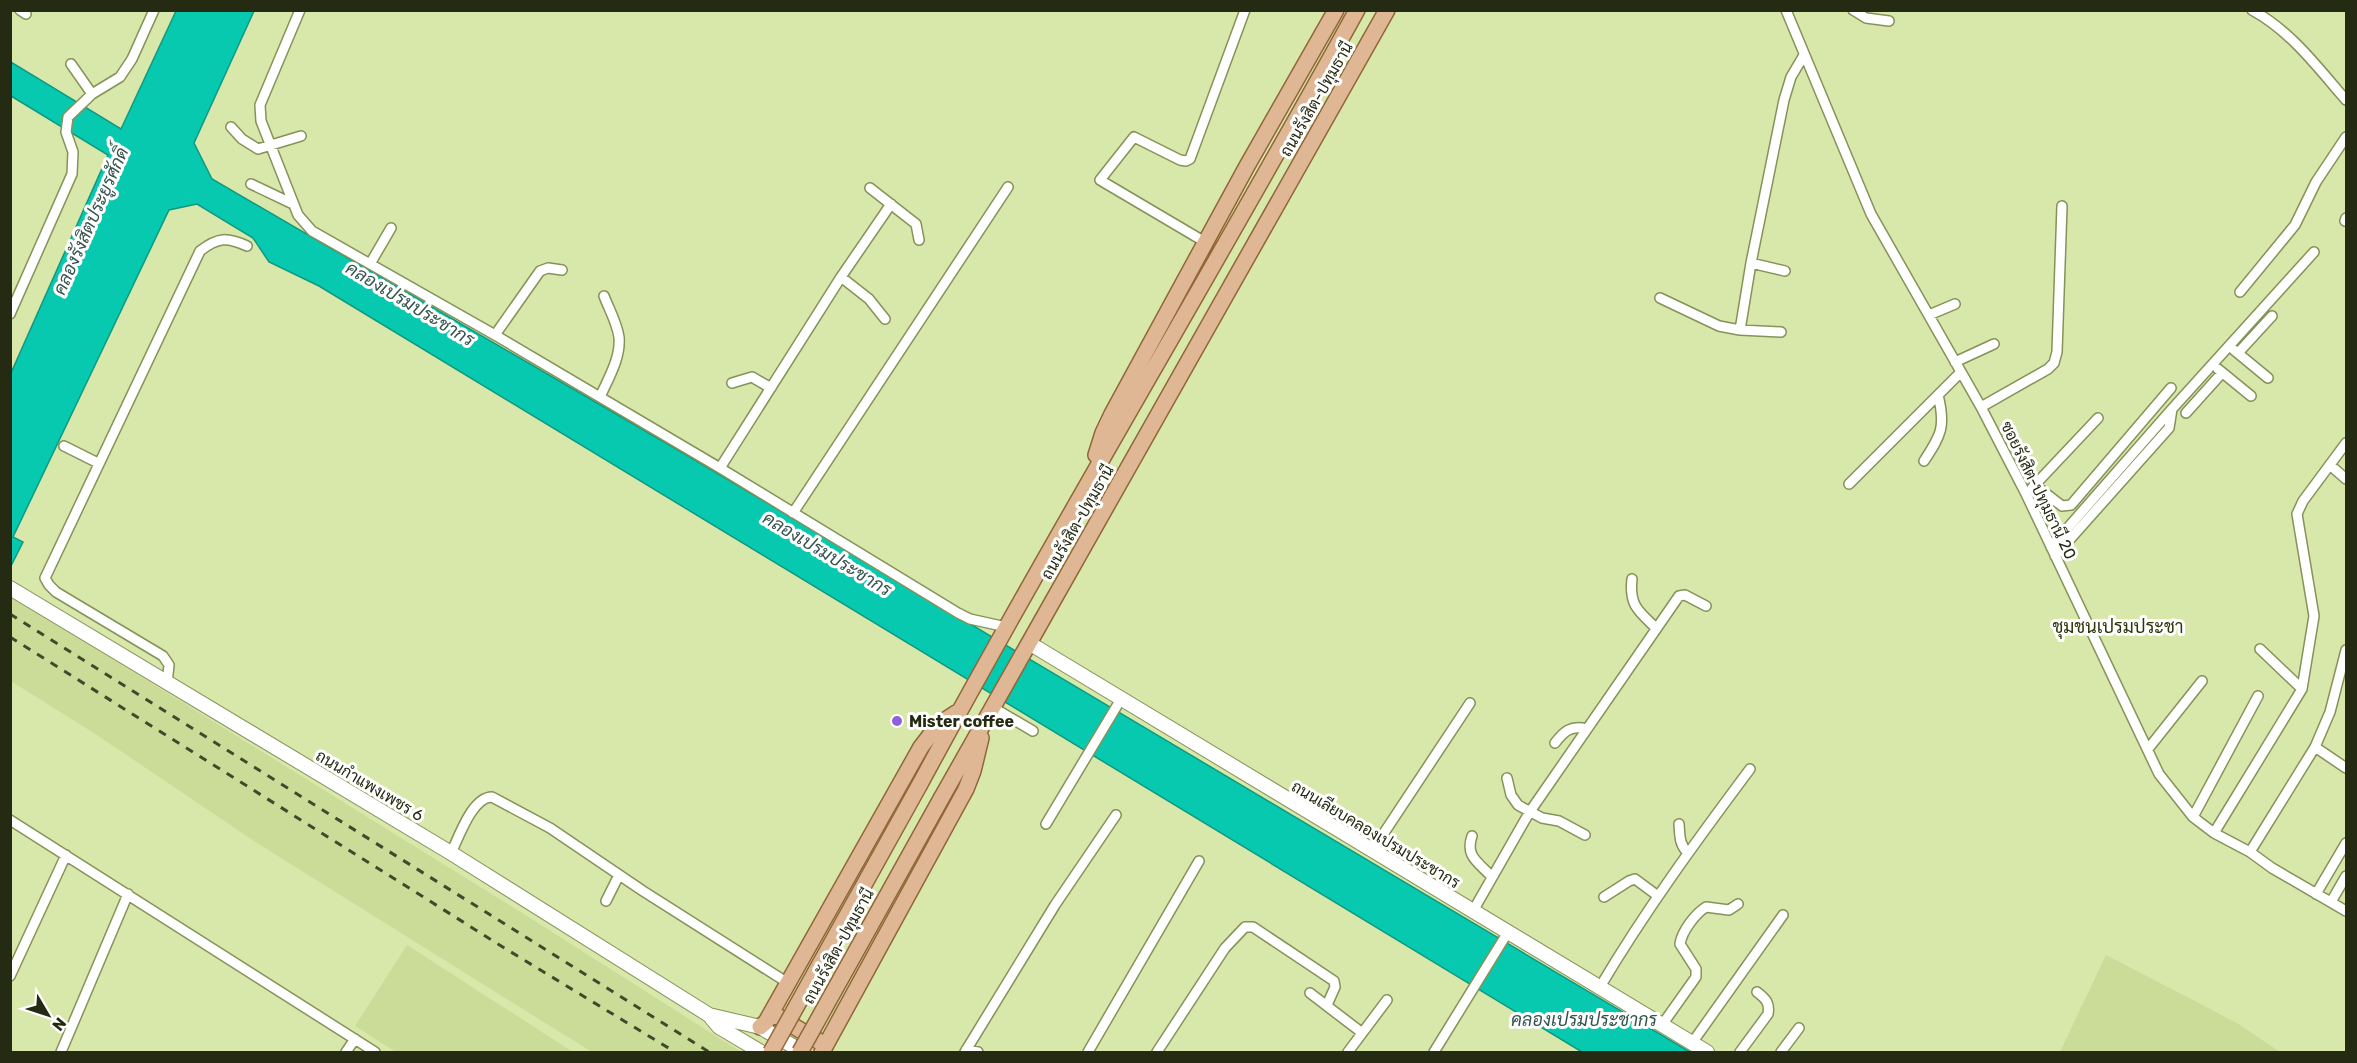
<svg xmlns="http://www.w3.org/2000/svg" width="2357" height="1063" font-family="Rubik,Sarabun,sans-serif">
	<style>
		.built { fill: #cbdc98 }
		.water { fill: #06c9af; stroke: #0f9980; stroke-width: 1.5 }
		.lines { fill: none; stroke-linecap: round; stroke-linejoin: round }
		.street-casing { stroke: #859259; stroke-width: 12 }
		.secondary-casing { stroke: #859259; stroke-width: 16 }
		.primary-casing { stroke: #906639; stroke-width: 18 }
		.street { stroke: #fff; stroke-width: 9 }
		.secondary { stroke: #fff; stroke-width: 14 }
		.primary { stroke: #dfb795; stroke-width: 15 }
		.rail { stroke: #42482b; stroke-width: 3; stroke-dasharray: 8 8; stroke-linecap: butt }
		.primary-bridge-casing { stroke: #906639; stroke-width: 18; stroke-linecap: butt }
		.primary-bridge { stroke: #dfb795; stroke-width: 15 }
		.poi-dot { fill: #9060da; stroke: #fff; stroke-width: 2 }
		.labels { text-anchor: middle; stroke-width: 6; stroke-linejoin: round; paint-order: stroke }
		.street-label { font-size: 16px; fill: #252a12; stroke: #fff }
		.poi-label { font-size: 16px; font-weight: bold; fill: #252a12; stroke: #fff; text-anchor: start }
		.water-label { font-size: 18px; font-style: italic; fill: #34544d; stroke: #fff }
		.neighbourhood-label { font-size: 18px; fill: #2e360a; stroke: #fff }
	</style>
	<rect width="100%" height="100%" fill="#d8e7aa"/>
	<path class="built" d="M11 596 527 916 741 1052H592L502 996 254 841 97 735 11 681Z
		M407 945 573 1052H396L355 1026Z
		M2106 955 2237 1023 2280 1052H2060Z"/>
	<path class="water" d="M176 11H254L194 143 212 179 683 453 1690 1052H1582L319 286 269 262 253 238 197 204 169 210 13 537 23 542 11 566V373L108 155 11 96V62L121 129Z"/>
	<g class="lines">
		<defs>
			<path id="street" d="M20 10 26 14
				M300 10 260 105 261 121 298 215 312 231 495 335 720 468 958 613 970 619 1006 627
				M1786 10 1871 214 1981 407 2026 494 2159 774 2193 817 2214 833 2250 852 2272 868 2346 911
				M1853 10 1866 18 1889 21
				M2252 10C2291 31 2318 68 2346 100
				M71 64 92 94
				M231 127 242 139 258 149 301 136
				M251 184 293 204
				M870 188 916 224 919 240
				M2345 221 2346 218
				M1205 242 1100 180 1134 137 1180 160 1186 161 1190 159 1245 10
				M1751 263 1785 271
				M370 264 391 228
				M841 277 869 299 885 319
				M2240 292 2295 225 2316 182 2346 137
				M1660 298 1719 326 1740 330
				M10 314 72 174 73 152 66 132 68 117 92 94 120 77 132 59 154 10
				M1929 315 1955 304
				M1781 332 1740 330 1751 263 1784 100 1791 77 1804 55
				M495 335 540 271 548 268 562 270
				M2234 350 2268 378
				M2238 353 2272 316
				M1955 362 1994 344
				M2218 369 2251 396
				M732 383 752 377 771 388
				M600 397C608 379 621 358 619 337 617 323 609 309 604 296
				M1981 407 2048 369 2054 363 2057 352 2062 206
				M2186 413 2222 373
				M64 446 98 463
				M1924 461C1941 435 1946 427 1938 395L1961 372
				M2330 465 2346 479
				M720 468 841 277 891 204
				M1849 484 1938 395
				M2035 485 2062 506 2071 505 2171 388
				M2032 488 2098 418
				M793 513 1008 187
				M2051 547 2172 409 2314 252
				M2055 556 2169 428 2172 409
				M1632 579C1629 605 1638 611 1656 628
				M2260 649 2302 689
				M167 683 169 665 163 656 56 592 49 585 45 578 200 251C218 237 227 237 247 246
				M992 707 1033 731
				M1555 743C1564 731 1571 725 1587 729
				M2315 747 2346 768
				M2148 749 2202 681
				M1507 778 1511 795 1518 805 1542 818 1559 821 1585 835
				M2193 817 2258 696
				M10 820 375 1052
				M1046 824 1121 699
				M1679 824C1680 836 1679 844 1688 853
				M2214 833 2302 689 2314 616 2297 514 2303 501 2346 443
				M1472 836C1465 856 1478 862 1491 876
				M1372 851 1470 703
				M2250 852 2315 747 2330 712 2346 650
				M451 853C459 837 472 797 492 797L550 828 643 891 788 983
				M2316 894 2346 843
				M1604 897 1629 881 1635 879 1658 896
				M606 901 619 875
				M2331 902 2346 876
				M1473 911 1529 813 1679 596 1685 595 1706 606
				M10 976 66 855
				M1600 987C1645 911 1697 840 1750 769
				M1310 993 1361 1032
				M1662 1025 1696 977V969L1680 944C1682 931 1695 914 1706 907L1729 910 1738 904
				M1692 1043 1783 915
				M966 1050 978 1052
				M61 1052 128 894
				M346 1052 355 1039
				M965 1052 1055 905 1116 815
				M1088 1052 1199 861
				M1157 1052 1225 948 1245 927H1253L1334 981 1335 987 1327 1005
				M1348 1052 1387 1000
				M1434 1052 1508 932
				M1740 1052 1768 1014C1770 1003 1766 999 1757 992
				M1781 1052 1799 1028"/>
			<path id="secondary" d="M10 588 451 853 709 1015 760 1027 803 1052
				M1029 643 1707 1052
				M709 1015 719 1027 761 1052"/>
			<path id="primary" d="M1096 455 1103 433 1112 414 1247 166 1336 10
				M920 784C1061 523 1214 270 1357 10
				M942 797 1387 10
				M777 1016 820 1042
				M760 1027 766 1022 921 747 938 725 956 713
				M822 1052 966 789 973 771 981 738"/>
		</defs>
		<use href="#street" class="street-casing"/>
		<use href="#secondary" class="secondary-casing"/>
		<use href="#primary" class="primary-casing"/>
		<use href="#street" class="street"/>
		<use href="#secondary" class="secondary"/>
		<use href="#primary" class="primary"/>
		<path class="rail" d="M10 614 709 1052
			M10 637 506 949 675 1052"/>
		<defs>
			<path id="primary-bridge" d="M771 1052 920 784
				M800 1052 942 797"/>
		</defs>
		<use href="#primary-bridge" class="primary-bridge-casing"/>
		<use href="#primary-bridge" class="primary-bridge"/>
	</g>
	<circle class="poi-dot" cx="897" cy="721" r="6"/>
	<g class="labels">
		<g class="street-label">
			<text transform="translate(1316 99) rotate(-60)" y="6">ถนนรังสิต-ปทุมธานี</text>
			<text transform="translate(2039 490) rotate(64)" y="6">ซอยรังสิต-ปทุมธานี 20</text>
			<text transform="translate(1077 522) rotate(-60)" y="6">ถนนรังสิต-ปทุมธานี</text>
			<text transform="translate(370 785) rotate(31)" y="6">ถนนกำแพงเพชร 6</text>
			<text transform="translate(1376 834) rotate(31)" y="6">ถนนเลียบคลองเปรมประชากร</text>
			<text transform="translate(838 946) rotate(-61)" y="6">ถนนรังสิต-ปทุมธานี</text>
		</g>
		<g class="poi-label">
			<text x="909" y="727">Mister coffee</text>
		</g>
		<g class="water-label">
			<text transform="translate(91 221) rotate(-66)" y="6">คลองรังสิตประยูรศักดิ์</text>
			<text transform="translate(410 304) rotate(31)" y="6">คลองเปรมประชากร</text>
			<text transform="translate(827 554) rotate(31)" y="6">คลองเปรมประชากร</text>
			<text x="1584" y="1026">คลองเปรมประชากร</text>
		</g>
		<g class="neighbourhood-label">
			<text x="2118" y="633">ชุมชนเปรมประชา</text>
		</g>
	</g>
	<rect width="2357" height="1063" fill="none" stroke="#252a12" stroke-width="24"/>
	<g transform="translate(48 1015) rotate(129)" stroke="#ffffff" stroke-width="4.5" paint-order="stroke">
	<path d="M0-4.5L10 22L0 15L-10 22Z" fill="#252a12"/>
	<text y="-9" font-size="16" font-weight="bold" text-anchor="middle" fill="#252a12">N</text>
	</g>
</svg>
